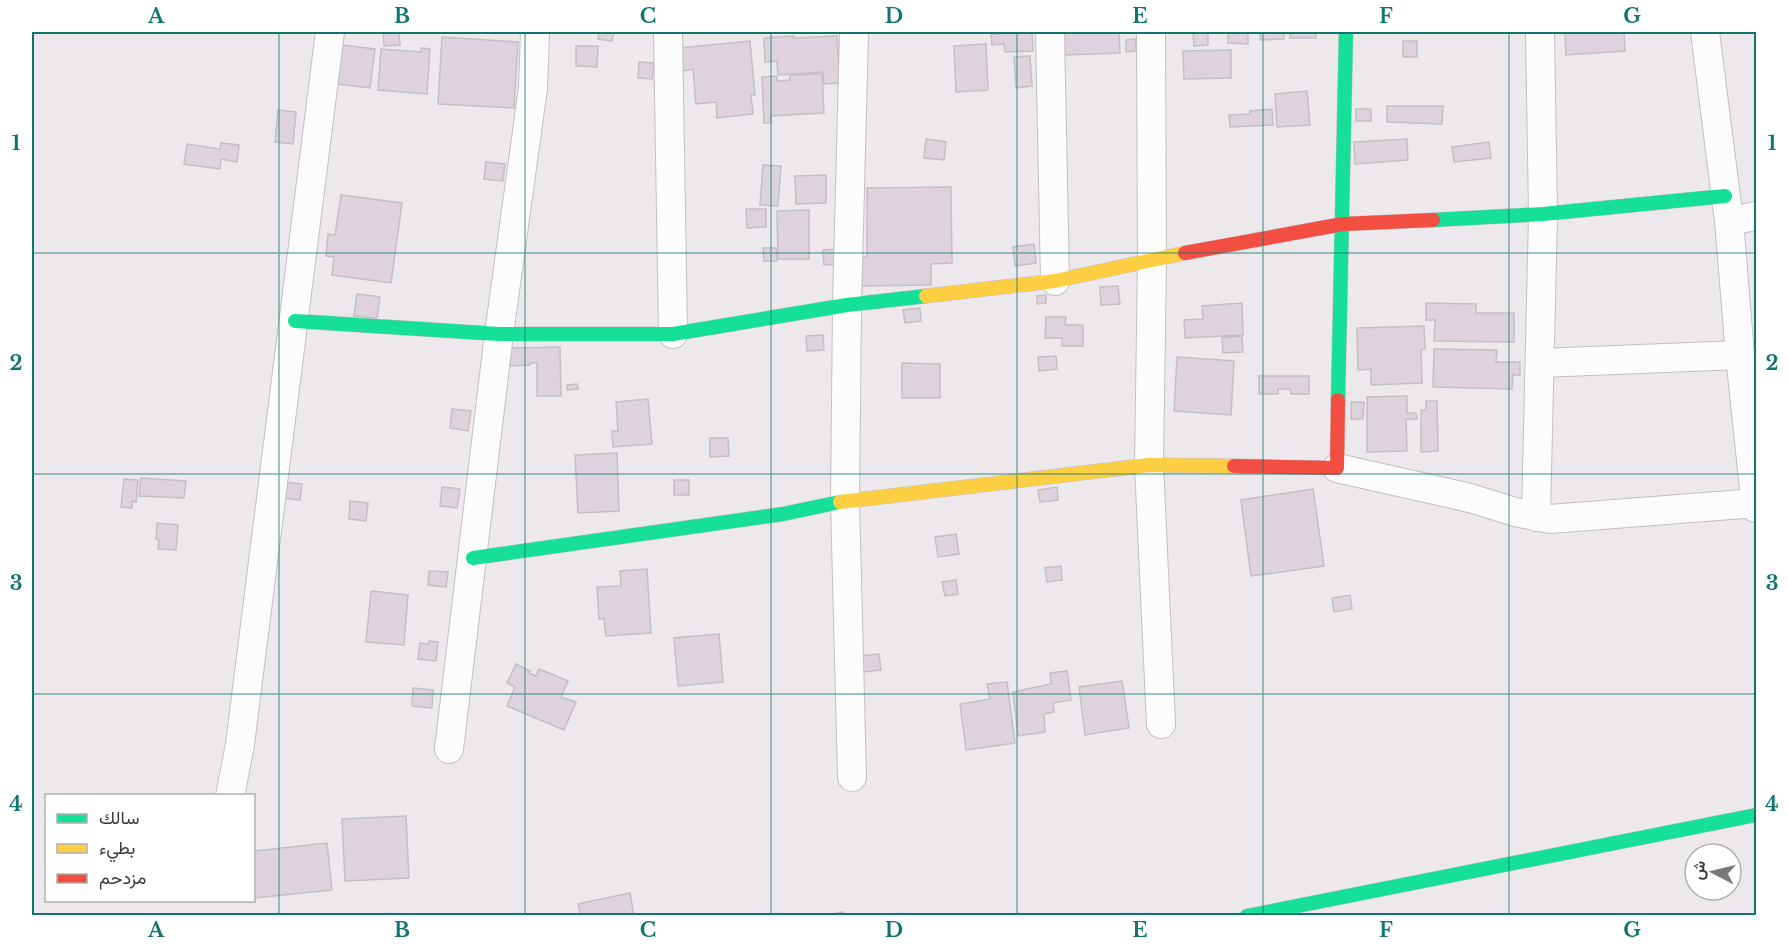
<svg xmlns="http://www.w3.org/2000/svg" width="1788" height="947" font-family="'Libre Baskerville',Vazirmatn,serif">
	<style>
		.building { fill: #ded2dd; stroke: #c3c0c3; stroke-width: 1.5 }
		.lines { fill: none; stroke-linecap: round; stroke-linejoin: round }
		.street-casing { stroke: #c3c0c3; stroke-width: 30 }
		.fast-casing { stroke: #c3c0c3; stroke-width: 15 }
		.slow-casing { stroke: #c3c0c3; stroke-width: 15 }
		.jam-casing { stroke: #c3c0c3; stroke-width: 15 }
		.street { stroke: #fcfcfc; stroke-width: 28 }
		.fast { stroke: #16e098; stroke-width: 14 }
		.slow { stroke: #ffcf43; stroke-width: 14 }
		.jam { stroke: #f24e42; stroke-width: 14 }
		.grid { fill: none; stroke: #0f766e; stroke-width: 1.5; stroke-opacity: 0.55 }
		.neatline { fill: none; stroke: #0f766e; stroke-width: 2 }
		.grid-label { font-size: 20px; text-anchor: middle; font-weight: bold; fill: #0f766e }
	</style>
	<rect width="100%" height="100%" fill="#ece8ec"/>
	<path class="building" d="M383 32H399L400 45 384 46Z
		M599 32H614L612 41 598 39Z
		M1001 32H1032L1033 51 1005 52 1004 44 992 45 991 34H1001Z
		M1063 32H1119L1120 53 1065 55Z
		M1193 32H1208V45L1194 46Z
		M1228 32H1248V44L1228 43Z
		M1260 32H1284V39L1260 40Z
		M1290 32H1316V38H1290Z
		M1565 32H1624L1625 51 1566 55Z
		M794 36V38L837 36 840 83 824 84 823 72 778 75 777 61 765 62 764 38Z
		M442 37 518 42 514 108 438 104Z
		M1136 39V51L1126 52V40Z
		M750 41 755 95H751L753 114 717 118 716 102 696 104 693 69 682 71 680 48Z
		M1403 41H1417V57H1403Z
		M986 44 988 90 956 92 954 46Z
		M342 45 375 49 370 88 338 84Z
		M576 46H598L597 67 576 66Z
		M421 48 430 49 427 94 378 90 381 49 421 52Z
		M1231 50V78L1184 79 1183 51Z
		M1030 56 1032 86 1016 88 1014 57Z
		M639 62 654 63 652 79 638 78Z
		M822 74 824 113 771 116V123H764L762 77 777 76V81L790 80V75Z
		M1307 91 1310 125 1277 127 1275 94Z
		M1387 106H1443L1442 124 1387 122Z
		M1272 109 1273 125 1230 127 1229 115 1250 114V111Z
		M1356 109H1371V121H1356Z
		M278 110 296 112 293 144 275 142Z
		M926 139 946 142 944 160 924 158Z
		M1407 139 1408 160 1355 164 1354 142Z
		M1489 142 1491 158 1454 162 1452 147Z
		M221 143 239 145 237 162 221 159 220 169 184 164 187 144 220 149Z
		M486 162 505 164 503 181 484 179Z
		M763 165 781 166 778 206 760 205Z
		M826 175V203L796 204 795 176Z
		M951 187 952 263 931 264V285L860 286 859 257H867V188Z
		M341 195 402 203 391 283 332 275 334 257 326 256 328 234 335 235Z
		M746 209H766V227L747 228Z
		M809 210V259H778L777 211Z
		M1034 244 1036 263 1015 266 1013 247Z
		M763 248H777V261H764Z
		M837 249 838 264 824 265 823 250Z
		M1118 286 1120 304 1101 305 1100 287Z
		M357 294 380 297 377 318 354 316Z
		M1046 295V303L1037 304V296Z
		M1242 303 1243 335 1185 338 1184 320 1203 319 1202 306Z
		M1426 303 1476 304V313H1514V342L1434 341 1435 320H1426Z
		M920 308 921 321 905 323 903 310Z
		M1046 317H1066L1065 325H1083V346H1062V338H1045Z
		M1424 326 1425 349 1421 350 1422 383 1371 385V369L1358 370 1357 328Z
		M823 335 824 350 807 351 806 336Z
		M1242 336 1243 352 1223 353 1222 338Z
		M560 347 561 396H537V363H530V365L510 366V348Z
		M1434 349 1497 350 1496 362H1520V375H1513L1512 389 1433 387Z
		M1056 356 1057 369 1039 371 1038 357Z
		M1177 357 1234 361 1231 415 1174 411Z
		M902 363 940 364V398H902Z
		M1259 376H1309V394H1291L1290 389H1278V394H1259Z
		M577 384 578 389 567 390V385Z
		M1407 396V413H1416L1417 419H1406L1407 451 1367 452V397Z
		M648 399 652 444 613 447 612 431H618L616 402Z
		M1426 401H1437L1438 451 1421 452V410H1426Z
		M1351 402H1364L1363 419H1351Z
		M452 409 471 411 468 431 450 428Z
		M710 438H728L729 456 710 457Z
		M617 453 619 511 578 513 575 455Z
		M141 478 186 481 184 498 139 496Z
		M124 479 138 480 136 502 132 501V508L121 507Z
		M674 480H689V495H674Z
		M284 482 302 484 300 500 283 498Z
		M442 487 460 489 457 508 440 506Z
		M1057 487 1058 500 1040 502 1038 490Z
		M1313 489 1324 566 1251 576 1241 500Z
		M350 501 368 503 366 521 349 519Z
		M157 523 178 525 176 550 158 549 159 540 156 539Z
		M956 534 959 554 938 557 935 537Z
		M1061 566 1062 580 1047 582 1045 568Z
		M647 569 651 633 606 636 604 619H599L597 587 621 586 620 571Z
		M429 571 448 572 446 587 428 585Z
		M956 580 958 594 945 596 942 582Z
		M371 591 408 595 404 645 366 642Z
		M1350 595 1352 609 1334 612 1332 598Z
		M719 634 723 682 678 686 674 638Z
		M429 641 438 642 436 661 418 659 420 643 429 644Z
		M879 654 881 670 863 672 861 656Z
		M516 664 530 671 529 673 536 676 539 669 568 681 561 697 576 702 564 730 507 706 515 687 507 683Z
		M1067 671 1071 700 1053 703 1054 712 1044 714 1045 732 1018 736 1013 692 1051 684 1050 673Z
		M1122 681 1129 728 1085 735 1079 687Z
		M1007 682 1015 743 966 750 960 704 990 699 987 684Z
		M413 688 433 690 432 708 412 706Z
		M406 816 409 878 345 881 342 819Z
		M327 843 332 890 254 898V851Z
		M630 893 634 916H581L578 904Z
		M843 912 844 916H823Z"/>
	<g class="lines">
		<defs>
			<path id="street" d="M668 32 673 334
				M1050 32 1055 281
				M1151 32 1152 259 1149 465 1161 724
				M1705 32 1729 221 1740 355 1756 508
				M1729 221 1756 216
				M1540 363 1740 355
				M1337 468 1470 498 1515 512 1550 519 1756 503
				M1536 517 1543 214 1540 32
				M449 749 499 334 533 88 535 32
				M852 777 845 501 847 305 854 32
				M230 796 240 744 330 32"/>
			<path id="fast" d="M1433 220 1543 214 1725 196
				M295 321 499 334H673L847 305 926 296
				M1338 400 1346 32
				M473 558 783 514 840 502
				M1247 916 1756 815"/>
			<path id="slow" d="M926 296 1055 281 1185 253
				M840 502 1149 465 1234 466"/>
			<path id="jam" d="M1185 253 1343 224 1433 220
				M1234 466 1337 468 1338 400"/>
		</defs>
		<use href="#street" class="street-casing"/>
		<use href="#fast" class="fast-casing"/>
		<use href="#slow" class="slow-casing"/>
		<use href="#jam" class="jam-casing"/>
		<use href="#street" class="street"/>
		<use href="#fast" class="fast"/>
		<use href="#slow" class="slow"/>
		<use href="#jam" class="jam"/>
	</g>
	<path class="grid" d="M279 32V916M525 32V916M771 32V916M1017 32V916M1263 32V916M1509 32V916M32 253H1756M32 474H1756M32 694H1756"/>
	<rect width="1788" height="947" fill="none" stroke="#ffffff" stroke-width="66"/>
	<rect x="45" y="794" width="210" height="108" fill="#ffffff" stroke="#b1b1b1" stroke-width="1.5"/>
	<rect x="57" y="814" width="30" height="9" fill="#16e098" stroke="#b1b1b1" stroke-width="1.5"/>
	<text x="99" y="824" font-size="18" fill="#3d3b3d">سالك</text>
	<rect x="57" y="844" width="30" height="9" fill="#ffcf43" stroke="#b1b1b1" stroke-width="1.5"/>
	<text x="99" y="854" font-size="18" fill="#3d3b3d">بطيء</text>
	<rect x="57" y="874" width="30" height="9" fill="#f24e42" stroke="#b1b1b1" stroke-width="1.5"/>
	<text x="99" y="884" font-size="18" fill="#3d3b3d">مزدحم</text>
	<g transform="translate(1713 872) rotate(277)"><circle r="28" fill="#ffffff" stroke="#b1b1b1" stroke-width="1.5"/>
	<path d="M0-4.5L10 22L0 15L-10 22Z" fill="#7a787a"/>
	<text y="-9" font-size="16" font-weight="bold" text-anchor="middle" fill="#3d3b3d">ش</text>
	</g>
	<rect x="33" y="33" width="1722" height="881" class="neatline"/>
	<g class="grid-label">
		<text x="156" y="23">A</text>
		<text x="402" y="23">B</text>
		<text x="648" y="23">C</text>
		<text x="894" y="23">D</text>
		<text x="1140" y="23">E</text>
		<text x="1386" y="23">F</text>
		<text x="1632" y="23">G</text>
		<text x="16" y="150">1</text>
		<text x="1772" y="150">1</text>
		<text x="16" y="370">2</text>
		<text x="1772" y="370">2</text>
		<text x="16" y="590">3</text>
		<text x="1772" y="590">3</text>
		<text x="16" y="811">4</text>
		<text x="1772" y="811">4</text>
		<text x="156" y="937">A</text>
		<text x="402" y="937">B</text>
		<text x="648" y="937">C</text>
		<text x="894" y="937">D</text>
		<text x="1140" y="937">E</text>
		<text x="1386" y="937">F</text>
		<text x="1632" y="937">G</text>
	</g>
</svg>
